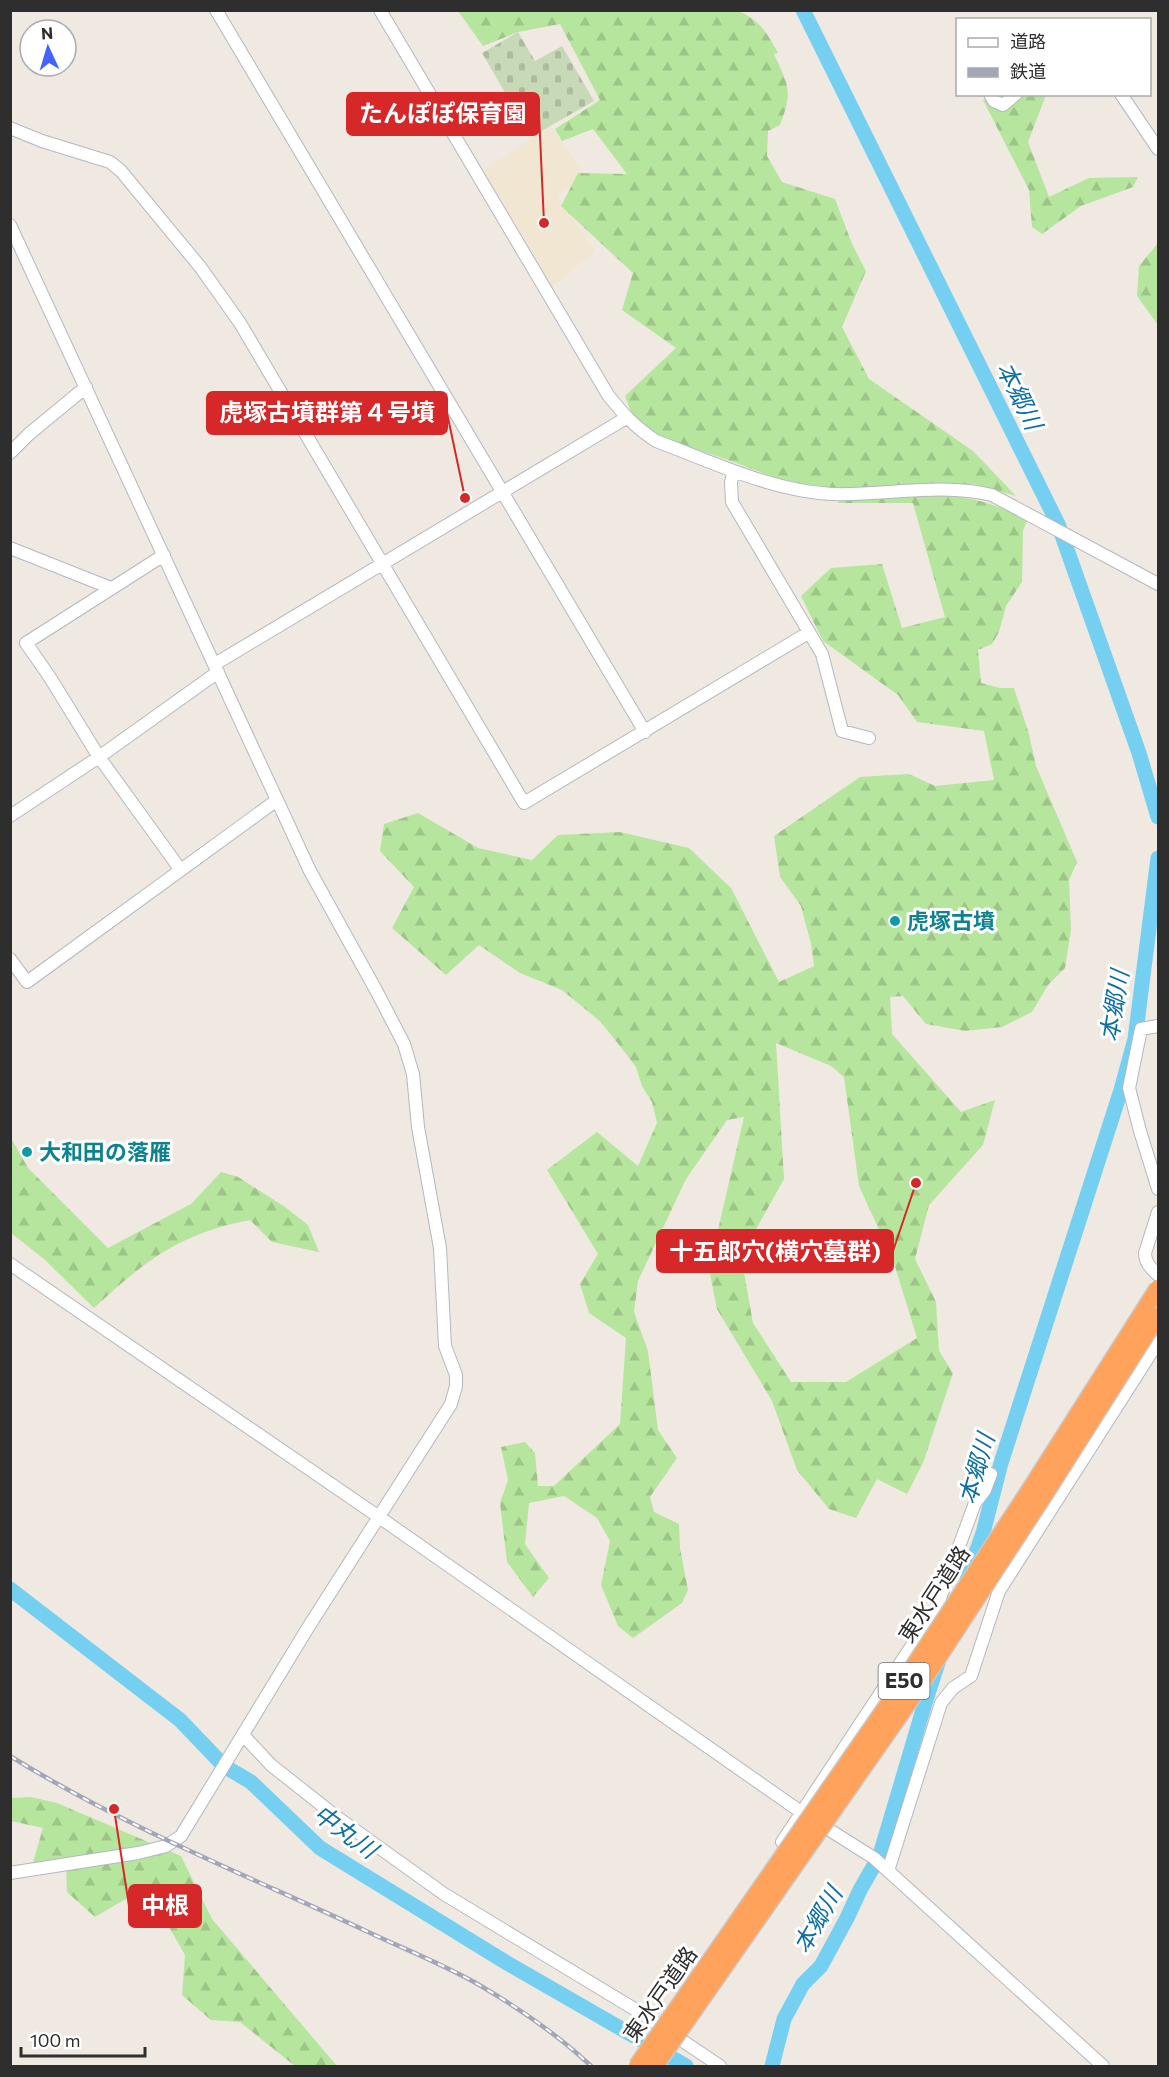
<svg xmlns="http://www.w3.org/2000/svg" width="1169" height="2077" font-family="Commissioner,'Noto Sans JP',sans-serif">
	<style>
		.education { fill: #f0e6d1 }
		.forest { fill: url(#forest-firs); fill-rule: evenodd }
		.cemetery { fill: url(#cemetery-stones) }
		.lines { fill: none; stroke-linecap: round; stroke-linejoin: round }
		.river { stroke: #75cff0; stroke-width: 15 }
		.minor-casing { stroke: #b4b7c1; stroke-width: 14 }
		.minor { stroke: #fff; stroke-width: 12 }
		.rail-casing { stroke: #a3a6b8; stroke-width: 4.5 }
		.rail { stroke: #fff; stroke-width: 2; stroke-dasharray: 7; stroke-linecap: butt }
		.highway-bridge-casing { stroke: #c9c9c9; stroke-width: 19; stroke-linecap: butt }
		.highway-bridge { stroke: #ffa35c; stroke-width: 16 }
		.culture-dot { fill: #0f9aa8; stroke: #fff; stroke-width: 2 }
		.labels { text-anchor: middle; stroke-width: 6; stroke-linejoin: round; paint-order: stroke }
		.shield { fill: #fff; stroke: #6d6d6d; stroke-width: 1.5 }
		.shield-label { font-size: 21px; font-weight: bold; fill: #2e2e2e }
		.culture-label { font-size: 22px; font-weight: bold; fill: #0d838f; stroke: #fff; text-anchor: start }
		.street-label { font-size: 22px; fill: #2e2e2e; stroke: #fff }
		.water-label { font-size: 24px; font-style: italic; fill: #0d6fa3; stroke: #fff }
		.leader { fill: none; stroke: #d62828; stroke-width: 2 }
		.callout-dot { fill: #d62828; stroke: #fff; stroke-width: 2 }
		.callout { fill: #d62828; stroke: #d62828; stroke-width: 2 }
		.callout-label { font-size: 24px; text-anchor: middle; font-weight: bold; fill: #fff }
	</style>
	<defs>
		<pattern id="forest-firs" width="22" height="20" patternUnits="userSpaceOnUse" patternTransform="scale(1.5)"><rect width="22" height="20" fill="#b6e59e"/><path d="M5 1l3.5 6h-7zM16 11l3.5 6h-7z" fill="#9dc588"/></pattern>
		<pattern id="cemetery-stones" width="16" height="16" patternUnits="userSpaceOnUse" patternTransform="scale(1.5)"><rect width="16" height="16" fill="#c8d9b8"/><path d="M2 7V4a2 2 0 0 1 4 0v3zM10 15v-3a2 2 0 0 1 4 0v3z" fill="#acbb9e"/></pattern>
	</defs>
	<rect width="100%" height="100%" fill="#efe9e1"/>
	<path class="education" d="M551 126 586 177 557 196 595 251 550 289 485 178 483 171Z"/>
	<path class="forest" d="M458 11H738C760 20 767 33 778 53L774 54C789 87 793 91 780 125L768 131 767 156 782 182 835 199 852 244 866 271 842 327 869 379 973 451 1016 496 974 484 835 489 788 483 734 462 666 439 651 431 637 420 631 412 625 396 676 348 622 310 633 273 561 206 578 173 627 174 593 129 562 141 555 129 600 100 560 24 518 32 483 46Z
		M995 95H1046L1028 142 1049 197 1089 178 1138 177 1133 187 1081 206 1042 234 1032 227 1029 190 983 100Z
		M1158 243V325L1137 296 1139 266Z
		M946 495C978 499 999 505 1027 520L1023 531 1022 582 1006 606 999 632 992 644 978 650 981 683 1000 688H1014L1029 734 1036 766 1077 862 1069 880 1071 930 1065 968 1048 985 1032 1012 1002 1027 965 1031 926 1024 903 996 890 997 892 1034 961 1112 995 1100 983 1145 929 1205 915 1259 936 1302 939 1351 953 1373 923 1463 907 1494 877 1479 856 1518 829 1509 797 1470 772 1401 717 1309 709 1269 744 1117 727 1120 686 1179 638 1281 634 1312 648 1351 658 1430 677 1458 650 1497 654 1512 679 1524 680 1548 688 1590 682 1603 633 1638 618 1626 601 1585 610 1541 597 1518 564 1496 529 1503 525 1544 549 1578 533 1597 507 1562 500 1503 508 1480 501 1447 525 1442 535 1453 538 1486H554L620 1424 626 1338 589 1313 580 1284 598 1254 547 1170 597 1132 638 1166 657 1123 652 1102 642 1086 636 1067 630 1059 601 1022 562 990 520 973 479 945 446 975 392 928 414 887 380 851 384 824 418 813 478 848 532 860 558 835 620 832 689 848 731 888 779 982 814 966 811 944 801 906 780 877 774 836 860 777 909 774 935 786 994 780 984 731 917 722 898 695 823 641 801 596 831 568 882 564 902 628 945 617 913 503H839L836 496ZM776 1043 831 1066 844 1077 859 1186 893 1260 917 1338 846 1382H791L753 1323 741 1256 784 1179Z
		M11 1138 28 1168 108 1248 191 1204 221 1172 238 1177 285 1207 308 1225 319 1252 272 1242 250 1220C179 1234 146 1260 94 1308L44 1259 11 1233Z
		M31 1797 57 1803 181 1856 212 1919 337 2066H295L240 2022 211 2020 182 1995 185 1955 146 1887 95 1917 67 1892 66 1860 32 1866 43 1828 11 1821V1798Z"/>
	<path class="cemetery" d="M518 32 535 61 562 46 594 101 531 137 482 53Z"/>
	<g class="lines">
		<path class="river" d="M803 10 1058 524 1139 753 1158 817
			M967 1578 983 1533 1001 1463 1121 1090 1135 1039 1158 858
			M10 1589 180 1720 224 1766 251 1782 320 1848 507 1963 686 2066
			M772 2066 784 2019 803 1984 821 1966 847 1918 860 1890 880 1855 925 1703 938 1663"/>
		<defs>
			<path id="minor" d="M216 10 645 732
				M380 10 608 395C624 415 635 427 656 441 713 462 771 491 832 494 886 496 939 482 992 495L1158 584
				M990 94 994 101 1003 105 1016 94
				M1121 94 1158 149
				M10 128 42 141 110 162 121 171 201 268 240 323 524 803 808 633
				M10 225 310 871 377 992 404 1044 413 1074 418 1127 440 1248 445 1346 456 1375V1386L451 1404 309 1626 181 1836 166 1846 138 1853 10 1873
				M10 453 29 434 86 387
				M734 471 731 482 732 502 822 654 842 731 869 738
				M10 548 111 588
				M164 555 26 643 49 676 99 757 180 869
				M215 664 626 418
				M10 816 99 757 218 672
				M10 959 27 982 277 800
				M1158 1026 1141 1029 1129 1088 1140 1131 1158 1189
				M10 1264 379 1517 801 1812 874 1858 1103 2066
				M1158 1275C1151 1268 1145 1263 1145 1253L1158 1212
				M243 1735 271 1765 338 1818 444 1894 641 2013 720 2066
				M782 1842 936 1609 975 1503 985 1490 991 1474
				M888 1871 941 1703 953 1688 971 1676 999 1591 1158 1342"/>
		</defs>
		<use href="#minor" class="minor-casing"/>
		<use href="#minor" class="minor"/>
		<defs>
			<path id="rail" d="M10 1756C123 1826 246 1875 366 1931 404 1949 445 1965 481 1986 520 2009 558 2035 591 2066"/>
		</defs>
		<use href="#rail" class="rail-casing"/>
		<use href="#rail" class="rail"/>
		<defs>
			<path id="highway-bridge" d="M637 2066 898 1690 1031 1488 1158 1288
				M655 2066 911 1699 1043 1497 1158 1316"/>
		</defs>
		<use href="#highway-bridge" class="highway-bridge-casing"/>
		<use href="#highway-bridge" class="highway-bridge"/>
	</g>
	<g class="culture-dot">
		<circle cx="895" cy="921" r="6"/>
		<circle cx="27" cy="1152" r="6"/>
	</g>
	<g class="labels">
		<rect class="shield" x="878.5" y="1663" width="51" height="36" rx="4.5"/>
		<g class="shield-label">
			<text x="904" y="1688">E50</text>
		</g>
		<g class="culture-label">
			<text x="907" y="929">虎塚古墳</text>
			<text x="39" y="1160">大和田の落雁</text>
		</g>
		<g class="street-label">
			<text transform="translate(934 1594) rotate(-57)" y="8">東水戸道路</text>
			<text transform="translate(660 1994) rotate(-55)" y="8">東水戸道路</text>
		</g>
		<g class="water-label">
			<text transform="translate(1019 396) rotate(64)" y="8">本郷川</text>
			<text transform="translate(1115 1006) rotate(-81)" y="8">本郷川</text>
			<text transform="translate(977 1469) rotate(-74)" y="8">本郷川</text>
			<text transform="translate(345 1832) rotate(36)" y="8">中丸川</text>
			<text transform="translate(818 1920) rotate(-60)" y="8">本郷川</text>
		</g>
	</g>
	<path class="leader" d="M544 223L539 114M465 498L447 413M916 1183L893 1251M114 1809L129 1906"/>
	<g class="callout-dot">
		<circle cx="544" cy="223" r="6"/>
		<circle cx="465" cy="498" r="6"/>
		<circle cx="916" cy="1183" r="6"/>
		<circle cx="114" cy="1809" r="6"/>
	</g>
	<g class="callout">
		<rect x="347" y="93" width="192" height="42" rx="6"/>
		<rect x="207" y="392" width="240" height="42" rx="6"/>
		<rect x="657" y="1230" width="236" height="42" rx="6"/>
		<rect x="129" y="1885" width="72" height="42" rx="6"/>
	</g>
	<g class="callout-label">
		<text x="443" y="122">たんぽぽ保育園</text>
		<text x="327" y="421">虎塚古墳群第４号墳</text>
		<text x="775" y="1260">十五郎穴(横穴墓群)</text>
		<text x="165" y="1914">中根</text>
	</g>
	<rect width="1169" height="2077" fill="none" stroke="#2e2e2e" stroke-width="24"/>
	<rect x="956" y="18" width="195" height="78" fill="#ffffff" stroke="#ababab" stroke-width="1.5"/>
	<rect x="968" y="38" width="30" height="9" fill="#ffffff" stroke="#ababab" stroke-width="1.5"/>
	<text x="1010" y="48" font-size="18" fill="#2e2e2e">道路</text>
	<rect x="968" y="68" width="30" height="9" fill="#a3a6b8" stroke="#ababab" stroke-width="1.5"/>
	<text x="1010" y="78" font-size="18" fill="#2e2e2e">鉄道</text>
	<g transform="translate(48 48) rotate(356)"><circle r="28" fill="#ffffff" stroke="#ababab" stroke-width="1.5"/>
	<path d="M0-4.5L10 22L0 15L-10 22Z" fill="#4264fb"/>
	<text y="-9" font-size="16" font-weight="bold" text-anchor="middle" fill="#2e2e2e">N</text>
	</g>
	<path d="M21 2047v9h124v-9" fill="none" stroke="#2e2e2e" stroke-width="3"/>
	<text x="30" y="2047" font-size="18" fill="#2e2e2e" stroke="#ffffff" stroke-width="4.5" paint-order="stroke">100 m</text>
</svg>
